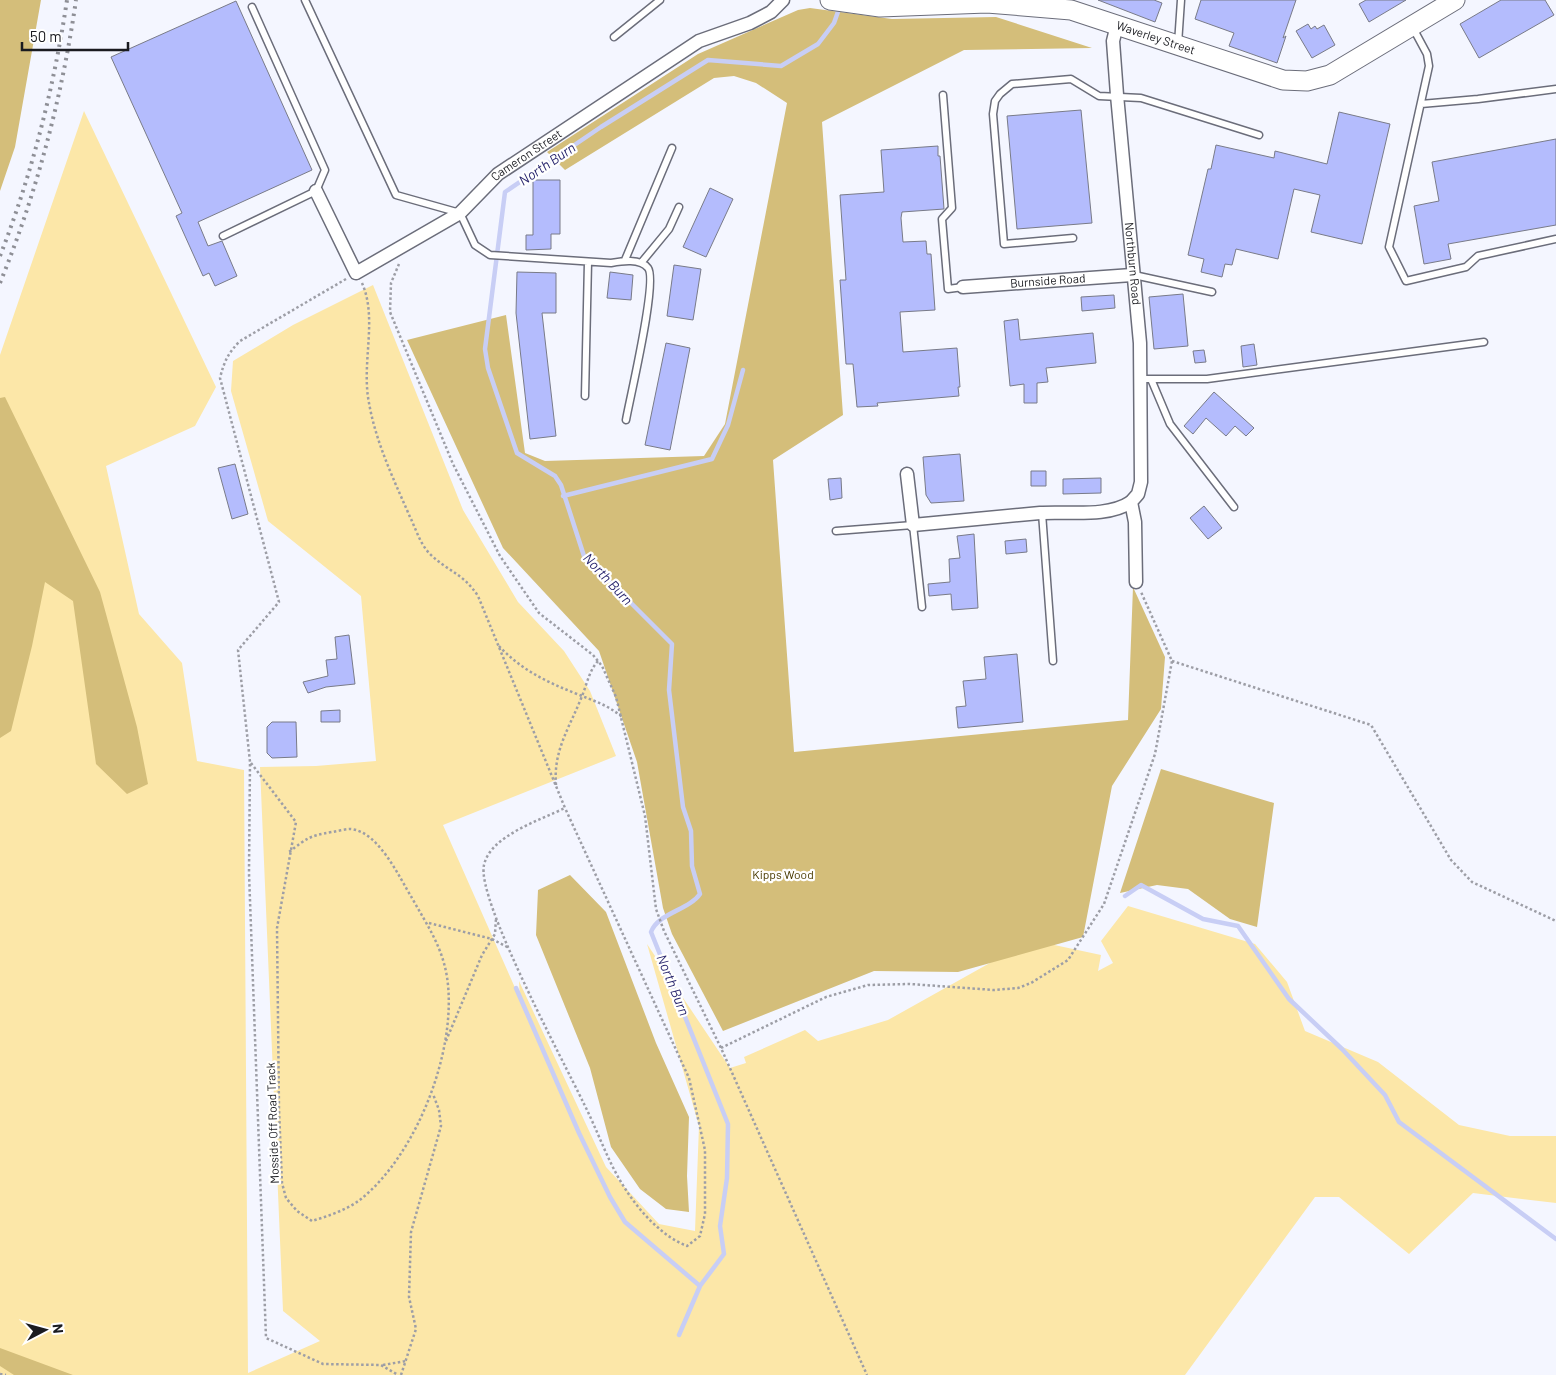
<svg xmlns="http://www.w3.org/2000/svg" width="1556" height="1375" font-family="Barlow,sans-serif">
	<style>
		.green { fill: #fce7a8 }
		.forest { fill: #d4be7a }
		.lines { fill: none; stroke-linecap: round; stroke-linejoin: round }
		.stream { stroke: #c8cef5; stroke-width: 4.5 }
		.building { fill: #b4bcfd; stroke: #797b88 }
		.lane-casing { stroke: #6b6d7a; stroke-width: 9 }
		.street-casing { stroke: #6b6d7a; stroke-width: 15 }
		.secondary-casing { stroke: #6b6d7a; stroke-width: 21 }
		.path { stroke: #9d9ea6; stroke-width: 2.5; stroke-dasharray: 2.5 2.5; stroke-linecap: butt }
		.lane { stroke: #fff; stroke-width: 6 }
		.street { stroke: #fff; stroke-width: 12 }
		.secondary { stroke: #fff; stroke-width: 19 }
		.rail { stroke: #8e8f96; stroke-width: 4; stroke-dasharray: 2.5 5; stroke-linecap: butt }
		.labels { text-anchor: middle; stroke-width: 4.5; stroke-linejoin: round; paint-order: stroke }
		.street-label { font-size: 12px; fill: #1a1b20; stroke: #fff }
		.park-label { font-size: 12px; fill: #493a00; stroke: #fff }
		.water-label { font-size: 14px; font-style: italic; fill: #28256d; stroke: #fff }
	</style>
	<rect width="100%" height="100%" fill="#f4f6ff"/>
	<path class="green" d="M84 111 216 387 195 426 106 466 139 614 182 663 197 761 244 770 248 1373 320 1341 283 1311 260 767 316 766 376 761 361 596 268 521 231 391 233 361 293 325 373 285 463 510 518 602 564 651 590 691 616 756 443 825 520 999 519 981 606 1167 659 1224 695 1231 699 1126 647 944 730 1068 746 1063 744 1057 805 1030 818 1041 888 1020 1031 940 1101 955 1098 971 1113 963 1101 941 1128 906 1255 944 1287 982 1305 1031 1378 1062 1459 1125 1510 1136H1556V1203L1473 1193 1409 1254 1339 1197H1315L1185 1375H0V355Z"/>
	<path class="forest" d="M0 0H41L15 147 0 191Z
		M810 8 892 19 996 17 1092 48 964 50 822 122 843 415 773 460 794 752 1128 720 1133 587 1165 657 1161 709 1112 786 1083 937 958 972 874 971 723 1031 672 934 663 908 637 762 599 651 503 548 407 340 506 315 525 453 545 461 704 456 725 424 787 103 756 83 734 76 714 78 565 170 547 152 698 54 798 10Z
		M5 397 100 592 137 727 148 784 127 794 96 764 73 601 45 582 32 646 11 731 0 738V398Z
		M1161 769 1274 803 1257 927 1230 919 1188 889 1157 885 1120 893Z
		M570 875 606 912 656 1043 689 1117 687 1176 689 1212 666 1209 640 1189 611 1147 590 1068 536 935 538 890Z
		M0 1348 73 1375H14L0 1366Z"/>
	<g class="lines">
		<path class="stream" d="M563 496 712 459 728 425 743 370
			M1125 896 1141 885 1203 919 1238 926 1289 999 1342 1049 1385 1095 1399 1122 1556 1239
			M516 988 579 1133 610 1197 625 1222 700 1286
			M679 1335 700 1286 724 1254 720 1226 727 1178 728 1124 651 932C658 913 689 910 700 894L692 866 691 831 683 807 669 690 672 644 584 556 561 485 555 476 517 453 488 368 485 349 505 192 601 127 708 60 781 66 818 44 834 23 840 6"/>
	</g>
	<path class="building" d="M1098 0H1154L1162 3 1155 22Z
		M1201 0H1296L1283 38 1286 36 1277 63 1229 46 1234 33 1195 19Z
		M1366 0H1406L1369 22 1359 4Z
		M1501 0H1545L1554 15 1479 58 1460 24Z
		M236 1 312 170 198 222 208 246 222 241 237 276 215 286 209 273 203 276 176 216 182 213 111 57Z
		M1308 24 1311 29 1315 26 1317 29 1324 25 1335 45 1312 58 1296 31Z
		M1081 110 1092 223 1017 229 1007 116Z
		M1339 112 1390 124 1362 244 1311 232 1320 195 1294 189 1278 259 1236 249 1232 265 1225 264 1222 277 1201 272 1204 259 1188 255 1208 169H1211L1216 145 1274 158 1275 151 1327 164Z
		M1556 139V225L1448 244 1451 259 1424 264 1414 206 1439 201 1432 162Z
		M938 146V156H940L944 209 902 212 901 218 903 242 926 241 927 254H931L935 310 900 312 903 352 957 348 960 387H958L959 396 877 403 878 406 857 407 853 364H846L840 280H846L840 195 884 192 881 150Z
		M533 180H560V234H551V249L526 250V235H533Z
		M710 188 733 199 706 257 683 247Z
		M674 265 701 269 693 320 667 316Z
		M517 272 556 273V313H542L556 436 530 439 516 313Z
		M610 272 633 275 631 300 607 298Z
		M1183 294 1188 346 1154 349 1149 297Z
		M1114 295 1115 308 1082 311 1081 297Z
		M1018 319 1020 340 1093 333 1096 363 1046 368 1048 382 1037 383V403H1024V384L1010 386 1004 321Z
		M666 343 690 348 670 450 645 445Z
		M1254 344 1257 365 1243 367 1241 346Z
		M1204 350 1206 362 1195 363 1193 351Z
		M1214 392 1254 428 1246 436 1235 426 1226 436 1206 418 1193 434 1184 426Z
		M960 454 964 501 931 503 926 495 923 457Z
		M235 464 248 514 232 519 218 468Z
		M1031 471H1046V486H1031Z
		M841 478 842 498 830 500 828 479Z
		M1101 478V493L1063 494V479Z
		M1204 506 1222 528 1208 539 1190 518Z
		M974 534 978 608 952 610 951 594 929 596 928 584 950 582 949 559 960 558 957 536Z
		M1026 539 1027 552 1006 554 1005 541Z
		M349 635 355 684 326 687 308 693 303 682 328 676 326 660 337 659 335 637Z
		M1017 654 1023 722 958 728 956 707 966 706 963 681 986 679 984 657Z
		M340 710V722H321V711Z
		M272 722H296L297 757 272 758 267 753V727Z"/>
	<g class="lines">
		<defs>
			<path id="lane" d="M305 0 396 195 460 213 475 245 490 255 611 263C622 261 640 258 648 268 658 281 630 397 626 420
				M1413 28 1427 54 1429 66 1389 247 1406 281 1466 267 1478 256 1556 239
				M614 37 660 0
				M1178 44 1181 0
				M943 95 952 208 942 219 948 289 963 287
				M1421 104 1478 99 1556 89
				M223 236 316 191 325 170 252 7
				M1073 238 1004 244 993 114 995 101 1000 94 1012 84 1071 79 1099 96 1141 98 1259 135
				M625 260 672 148
				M641 263 669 229 679 207
				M1134 275 1212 292
				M1141 379H1207L1484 342
				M1151 379 1170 424 1234 507
				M585 396 588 262
				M1042 513 1053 661
				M836 531 913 525 922 607"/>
			<g id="street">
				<path id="s1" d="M1117 25 1113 41 1117 95 1140 343 1141 482 1138 494 1131 502 1135 522 1136 582"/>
				<path id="s2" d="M316 191 356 273 460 213 498 174 699 41 750 23 771 12 783 0"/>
				<path id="s3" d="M963 287 1132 275"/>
				<path d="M907 474 913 525C955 521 998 517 1040 513 1069 511 1107 518 1131 502"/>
			</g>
			<g id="secondary">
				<path id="s4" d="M830 0 880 7 987 3 1071 10 1283 80 1307 81 1330 75 1455 0"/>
			</g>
		</defs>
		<use href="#lane" class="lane-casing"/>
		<use href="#street" class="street-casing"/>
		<use href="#secondary" class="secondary-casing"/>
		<path class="path" d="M399 264 391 283 390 312 453 464 500 556 539 613 593 655 602 666 616 697 645 816 656 909 664 931 721 1048 867 1375
			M346 279 240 341C228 353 224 362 220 378L279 602 238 650 250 762 249 873 266 1338 323 1364 381 1365 398 1375
			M362 283C378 319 361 363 369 403 376 443 394 480 410 517 416 529 420 544 430 554 447 571 463 573 478 596L565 808C540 820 490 836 484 865 476 899 564 1062 583 1102 598 1131 608 1163 626 1190 640 1212 663 1237 687 1246L700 1236 705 1214V1150L689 1078 565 808
			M499 646C521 670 547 682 577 694 594 701 608 705 622 717
			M1172 661 1371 725 1451 860 1472 882 1556 921
			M251 763 296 822 277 928 279 1109 282 1183 286 1198 297 1211 312 1221C328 1216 347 1210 361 1199 417 1154 458 1049 447 977 442 946 427 925 412 898 399 877 379 832 351 829 345 829 338 831 332 832 309 836 307 838 289 852
			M556 785C553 750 570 727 582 696 587 684 589 671 598 661
			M429 923 492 939 509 948
			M446 1041 482 955 495 934 496 918
			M721 1048 826 997 868 985 910 984 994 990 1018 988 1031 983 1068 960 1104 904 1155 754 1172 661 1141 592
			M383 1365 406 1361
			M0 1374 6 1375
			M401 1375 416 1329 409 1297 411 1232 441 1126 439 1110 433 1094"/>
		<use href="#lane" class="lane"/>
		<use href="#street" class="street"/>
		<use href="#secondary" class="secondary"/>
		<path class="rail" d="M0 256C32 174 54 87 67 0
			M0 283C37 192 62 97 76 0"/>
	</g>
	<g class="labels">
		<g class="street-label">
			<text dy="4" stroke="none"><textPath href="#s4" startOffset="331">Waverley Street</textPath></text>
			<text dy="4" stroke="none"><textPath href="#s2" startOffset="300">Cameron Street</textPath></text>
			<text dy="4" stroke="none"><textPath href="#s1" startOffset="240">Northburn Road</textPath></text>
			<text dy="4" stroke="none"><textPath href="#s3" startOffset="85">Burnside Road</textPath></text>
			<text transform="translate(273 1123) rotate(-92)" y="4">Mosside Off Road Track</text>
		</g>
		<g class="park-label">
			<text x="783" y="879">Kipps Wood</text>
		</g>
		<g class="water-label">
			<text transform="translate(547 164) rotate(-34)" y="5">North Burn</text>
			<text transform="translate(608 579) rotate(47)" y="5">North Burn</text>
			<text transform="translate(673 985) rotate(68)" y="5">North Burn</text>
		</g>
	</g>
	<g transform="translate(45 1330) rotate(84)" stroke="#ffffff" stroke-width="4" paint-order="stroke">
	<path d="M0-4L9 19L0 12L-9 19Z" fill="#1a1b20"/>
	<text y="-8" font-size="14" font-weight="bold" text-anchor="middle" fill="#1a1b20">N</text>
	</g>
	<path d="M22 42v8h106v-8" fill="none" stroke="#1a1b20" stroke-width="2.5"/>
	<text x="30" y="42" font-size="15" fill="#1a1b20" stroke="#ffffff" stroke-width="4" paint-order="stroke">50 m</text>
</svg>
